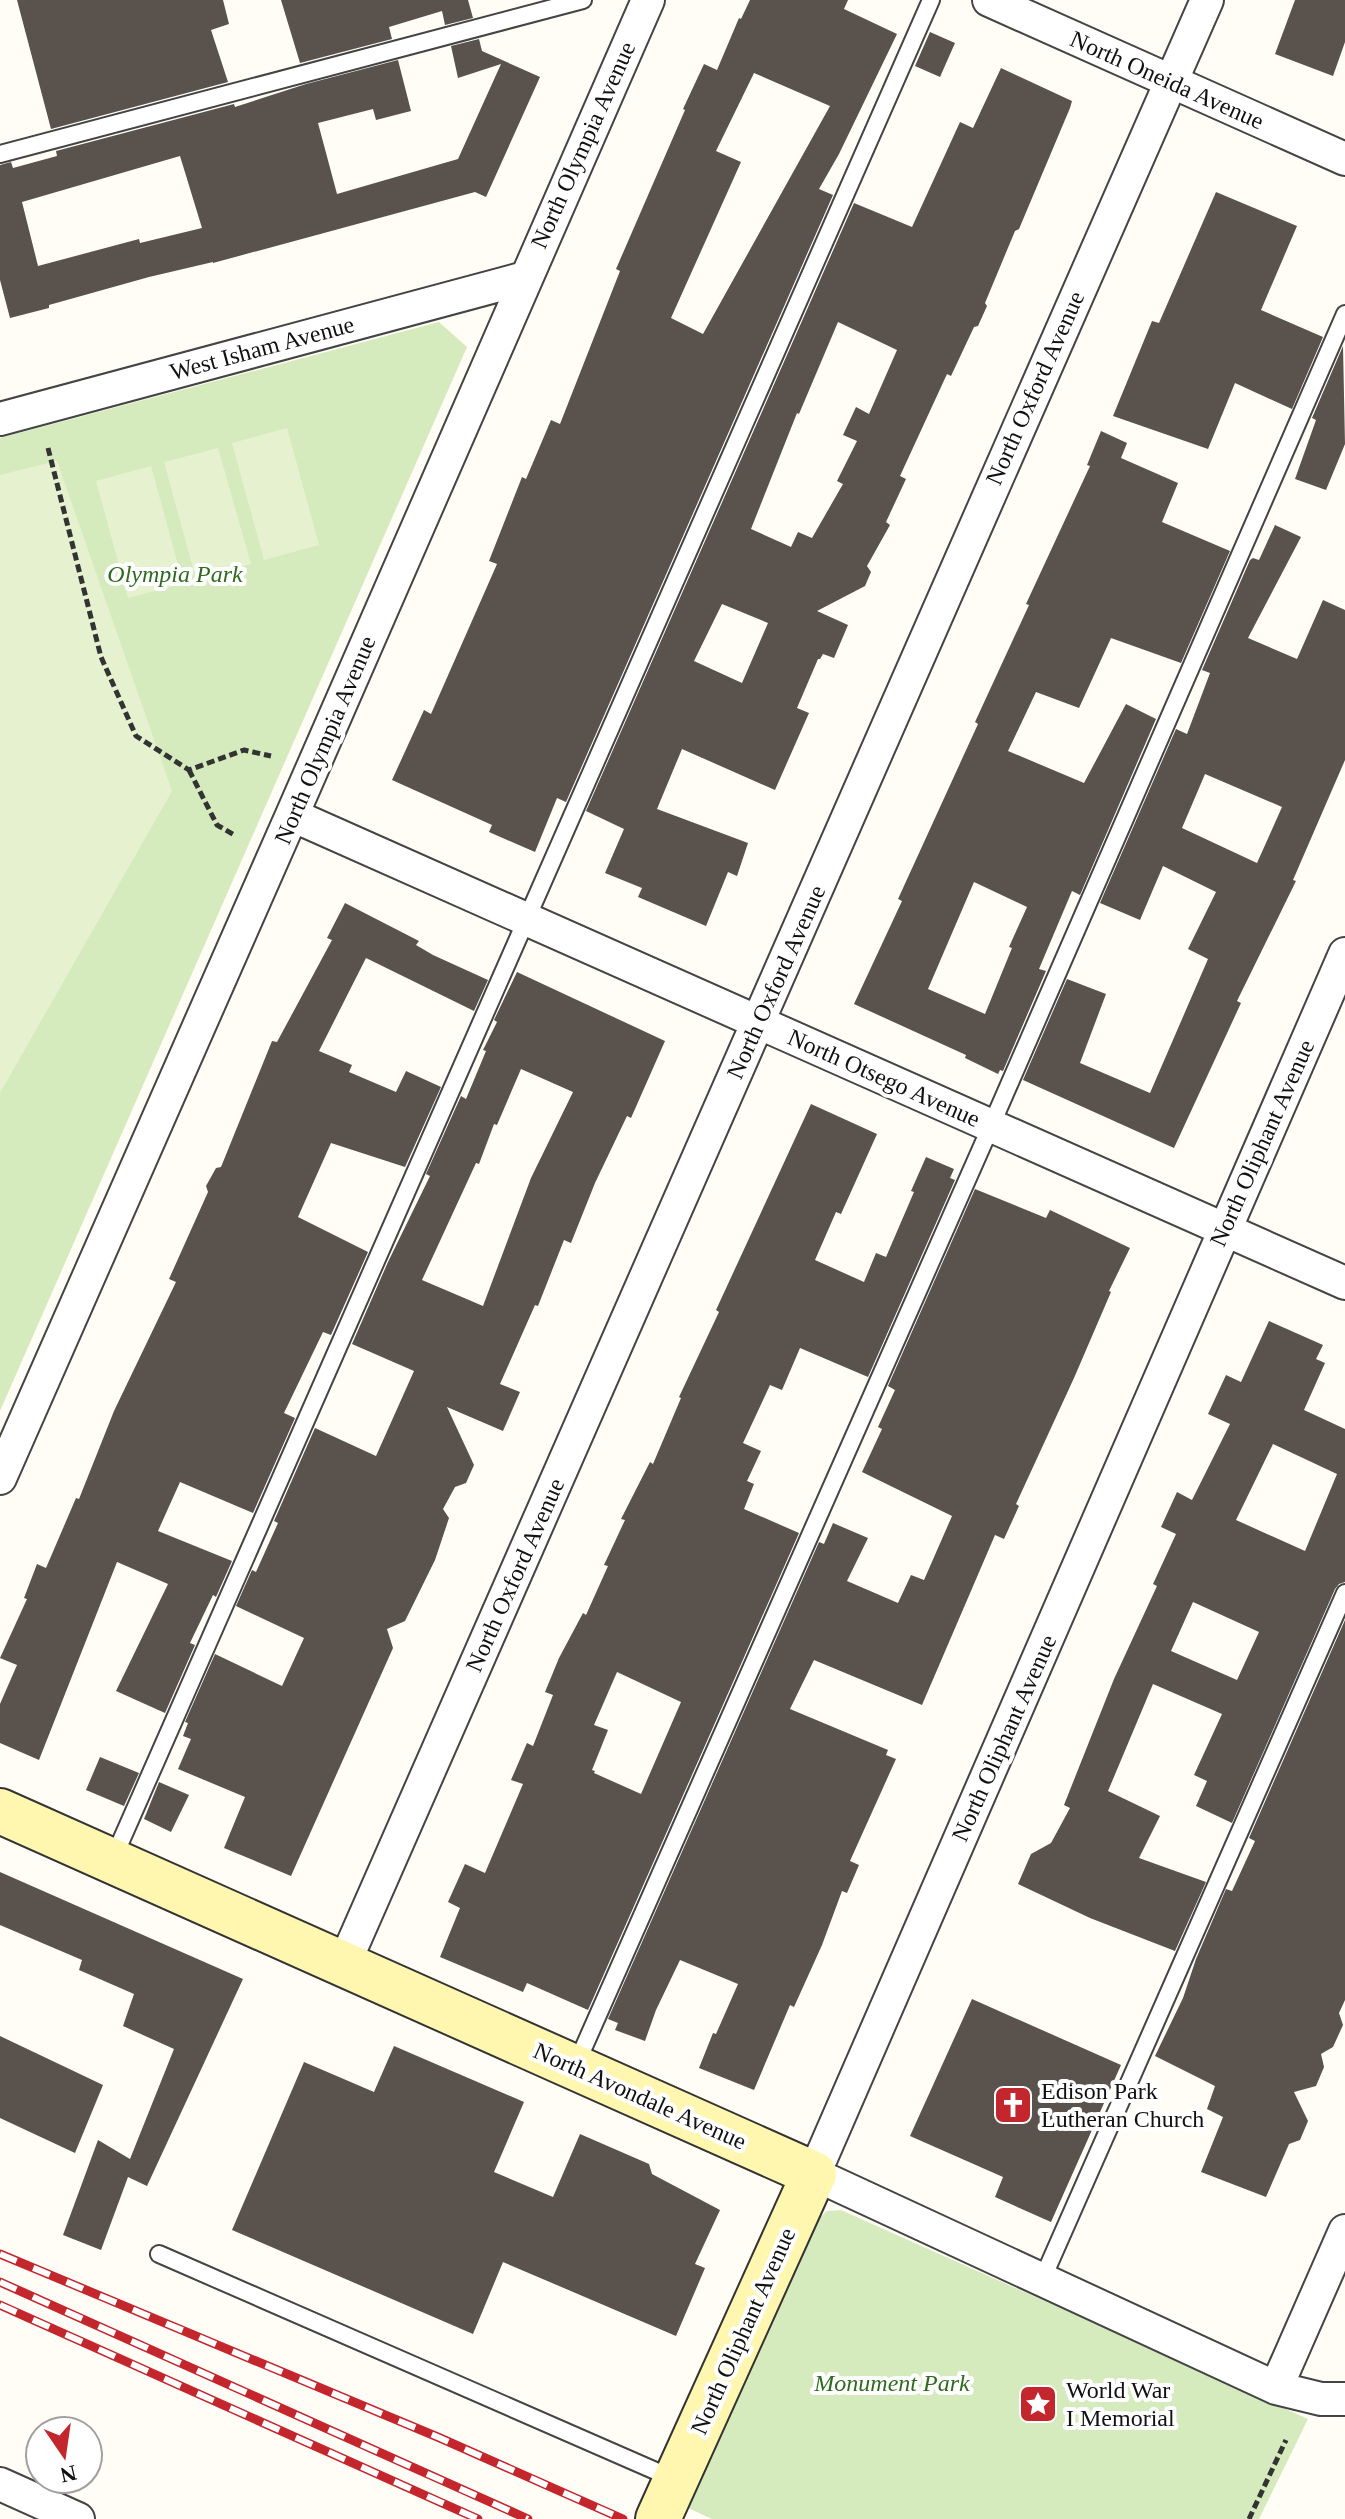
<svg xmlns="http://www.w3.org/2000/svg" width="1345" height="2519" font-family="Georgia,serif">
	<style>
		.green { fill: #d5ebbd }
		.pitch { fill: #e6f2cf }
		.building { fill: #5a524d; fill-rule: evenodd }
		.lines { fill: none; stroke-linecap: round; stroke-linejoin: round }
		.lane-casing { stroke: #444; stroke-width: 20 }
		.street-casing { stroke: #444; stroke-width: 36 }
		.secondary-casing { stroke: #333; stroke-width: 48 }
		.path { stroke: #333; stroke-width: 5; stroke-dasharray: 8 4; stroke-linecap: butt }
		.lane { stroke: #fff; stroke-width: 16 }
		.street { stroke: #fff; stroke-width: 32 }
		.secondary { stroke: #fff6b0; stroke-width: 44 }
		.rail-casing { stroke: #c4262e; stroke-width: 9 }
		.rail { stroke: #fff; stroke-width: 6; stroke-dasharray: 18; stroke-linecap: butt }
		.labels { text-anchor: middle; stroke-width: 8; stroke-linejoin: round; paint-order: stroke }
		.street-label { font-size: 24px; fill: #111; stroke: #fff }
		.park-label { font-size: 24px; font-style: italic; fill: #2f6b1f; stroke: #fff }
		.poi-label { font-size: 24px; fill: #111; stroke: #fff; text-anchor: start }
	</style>
	<rect width="100%" height="100%" fill="#fffdf5"/>
	<path class="green" d="M439 322 467 347 0 1411V438Z
		M841 2210 1308 2419 1259 2519H712L684 2506 816 2221 827 2211Z"/>
	<path class="pitch" d="M287 428 319 545 264 560 232 443Z
		M218 448 251 564 196 579 164 462Z
		M57 461 172 791 0 1093V475Z
		M151 466 183 583 128 598 96 481Z"/>
	<path class="building" d="M17 0H223L229 24 211 30 228 82 51 129Z
		M281 0H468L473 18 445 25 442 11 389 27 392 39 300 63Z
		M750 0H848L844 9 897 34 839 154 819 189 833 195 566 802 557 798 535 852 489 832 492 825 392 780 424 710 431 714 497 564 489 561 522 477 526 479 551 420 560 424 620 271 616 269 685 110 683 109 704 64 717 70 739 18 741 19ZM754 73 830 106 703 334 671 318 741 162 716 151Z
		M1295 0H1345V42L1333 76 1275 54Z
		M930 32 955 43 940 77 915 66Z
		M479 39 482 51 540 77 486 197 475 192 213 263V262L149 277 49 305V308L10 318 0 280V165L11 162 13 168 57 156 56 151 234 104 235 107 306 84 398 60 411 111 376 120 373 109 318 123 337 194 458 159 501 64 458 78 451 46ZM180 156 202 228 140 243 139 239 38 266 22 202Z
		M1001 68 1072 101 1070 108 1019 229 1015 231 985 303 987 306 978 326 974 327 951 376 947 374 900 476 906 479 886 522 890 525 867 566 871 572 865 586 817 611 848 625 834 658 823 654 820 659H818L797 708 809 713 775 790 682 749 657 809 748 843 737 876 728 872 706 926 638 897 642 888 605 873 624 829 586 811 854 203 912 227 960 122 973 128ZM838 322 897 350 869 414 856 407 843 435 857 441 837 481 843 484 812 538 798 532 791 547 751 529 797 413 799 414ZM722 604 768 623 742 683 694 661Z
		M1216 192 1297 226 1261 310 1323 337 1292 409 1235 383 1208 449 1113 416 1152 321 1159 323Z
		M1343 346 1345 444 1326 490 1295 479 1316 420 1312 418Z
		M1101 431 1127 443 1121 458 1178 483 1162 522 1230 551 1181 663 1111 638 1079 708 1036 692 1008 751 1084 783 1126 704 1156 719 1080 895 1072 891 1039 969 1046 971 1003 1071 1000 1070 998 1074 965 1058 966 1055 854 1004 902 901 898 899 978 724 975 722 1029 605 1026 604 1090 466 1087 465ZM974 882 1027 907 1009 947 1012 948 985 1014 928 989Z
		M1275 525 1301 537 1248 638 1297 659 1323 600 1345 610V760L1293 880 1296 881 1237 1001 1241 1003 1174 1148 1023 1080 1067 979 1106 994 1080 1063 1150 1093 1208 959 1188 949 1216 892 1163 866 1140 920 1100 903 1176 729 1187 734 1210 673 1202 670 1250 560 1253 558 1259 560ZM1205 774 1282 807 1257 863 1182 828Z
		M345 903 419 941 416 945 433 955 488 980 474 1011 366 958 319 1051 352 1065 349 1072 396 1092 406 1071 441 1087 405 1167 331 1143 298 1217 368 1252 331 1335 323 1332 284 1413 295 1418 253 1513 180 1482 158 1531 232 1561 216 1597 213 1595 190 1643 195 1645 165 1713 116 1691 168 1584 117 1562 39 1760 0 1743V1704L17 1665 0 1658 27 1599 24 1598 37 1564 46 1568 76 1498 79 1499 114 1411 176 1282 169 1279 208 1192 206 1186 216 1168 221 1167 272 1041 277 1042 332 940 327 938Z
		M517 972 665 1041 631 1118 627 1116 595 1183 571 1243 564 1240 538 1306 535 1305 500 1384 520 1392 503 1431 447 1407 474 1465 466 1483 455 1487 443 1509 449 1518 435 1560 405 1621 387 1629 393 1648 291 1876 224 1848 245 1797 178 1769 191 1739 183 1736 188 1723 185 1722 215 1654 282 1686 304 1638 236 1606 252 1570 256 1572 278 1523 274 1521 315 1428 376 1456 414 1371 352 1344 388 1262 430 1176 426 1174 461 1096 466 1099 486 1051 483 1050 497 1022 494 1020ZM521 1069 573 1092 531 1178 483 1306 422 1280 476 1163 479 1164 494 1124 497 1125Z
		M811 1104 877 1134 841 1214 836 1212 815 1260 864 1282 876 1253 886 1257 914 1192 911 1191 926 1157 954 1169 950 1178 955 1180 868 1377 800 1348 782 1390 770 1385 743 1443 761 1451 747 1481 754 1484 744 1509 799 1533 588 2010 527 1983 523 1992 440 1957 460 1908 448 1902 465 1864 485 1873 523 1784 511 1780 527 1743 533 1746 553 1695 545 1692 559 1658 583 1613 586 1615 608 1566 604 1565 625 1520 621 1519 650 1462 653 1464 681 1398 679 1397 719 1312 716 1310ZM617 1672 681 1702 641 1794 594 1773 595 1771 592 1770 608 1730 594 1725Z
		M975 1189 1046 1218 1050 1210 1130 1248 1109 1291 1111 1292 1074 1378 1016 1504 1019 1506 1004 1539 995 1535 922 1705 814 1660 790 1709 888 1750 886 1755 896 1759 850 1861 859 1865 847 1893 842 1891 822 1945 794 2007 790 2005 754 2090 699 2068 713 2033 716 2034 738 1984 680 1960 656 2010 645 2041 615 2030 618 2023 608 2019 819 1542 824 1544 833 1523 868 1538 847 1581 898 1603 911 1575 924 1580 952 1516 862 1472 882 1429 878 1427 895 1390 888 1386Z
		M1269 1321 1323 1345 1316 1359 1325 1363 1304 1410 1345 1429V1582L1339 1584 1335 1589 1232 1823 1196 1806 1207 1781 1194 1775 1222 1714 1153 1684 1108 1791 1160 1816 1139 1858 1206 1882 1175 1951 1090 1918 1018 1884 1031 1854 1051 1843 1070 1808 1064 1805 1114 1679 1157 1586 1153 1584 1176 1534 1161 1527 1177 1492 1192 1500 1230 1424 1208 1414 1226 1375 1241 1382ZM1273 1444 1337 1474 1305 1551 1236 1520ZM1193 1602 1259 1632 1237 1680 1171 1651Z
		M1345 1620V2000L1339 2013 1343 2025 1333 2047 1321 2054 1324 2067 1316 2086 1294 2092 1308 2121 1300 2140 1289 2144 1266 2197 1201 2172 1223 2117 1207 2109 1215 2086 1155 2056 1183 1998 1196 1959 1226 1889 1232 1891 1255 1841 1249 1838Z
		M100 1757 139 1773 124 1806 86 1790Z
		M159 1782 189 1795 171 1832 144 1819Z
		M0 1872 243 1979 147 2186 128 2177 101 2250 63 2235 98 2140 130 2159 174 2049 123 2026 134 1994 79 1970 82 1960 0 1925Z
		M972 1999 1121 2065 1051 2222 995 2197 1003 2177 910 2136Z
		M0 2036 103 2085 75 2153 0 2118Z
		M394 2046 524 2102 494 2172 553 2197 580 2134 649 2164 652 2174 720 2210 695 2264 705 2268 676 2336 503 2262 473 2334 232 2230 304 2062 374 2092Z"/>
	<g class="lines">
		<defs>
			<path id="lane" d="M0 154 583 0
				M113 1859 931 0
				M575 2067 991 1126 1345 314
				M159 2254 674 2479
				M1042 2280 1345 1593"/>
			<path id="street" d="M989 0 1345 159
				M0 419 525 278
				M292 815 1345 1283
				M1345 954 814 2174 1276 2388 1321 2399H1345
				M0 1478 292 815 648 0
				M344 1964 1207 0
				M1276 2388 1345 2231
				M0 2484 78 2519"/>
			<path id="secondary" d="M0 1811 814 2174 658 2519"/>
		</defs>
		<use href="#lane" class="lane-casing"/>
		<use href="#street" class="street-casing"/>
		<use href="#secondary" class="secondary-casing"/>
		<path class="path" d="M48 448 101 657 136 736 189 770 244 750 271 756
			M189 770 217 825 236 836
			M1249 2519 1286 2440"/>
		<use href="#lane" class="lane"/>
		<use href="#street" class="street"/>
		<use href="#secondary" class="secondary"/>
		<defs>
			<path id="rail" d="M0 2254 440 2438 623 2519
				M0 2282 528 2519
				M0 2305 478 2519"/>
		</defs>
		<use href="#rail" class="rail-casing"/>
		<use href="#rail" class="rail"/>
	</g>
	<defs>
		<symbol id="church-square" viewBox="-11 -11 22 22"><rect x="-9" y="-9" width="18" height="18" rx="4" fill="#c4262e" stroke="#fff"/><path d="M-1.2-6h2.4v3.5h3.3v2.4h-3.3V6h-2.4V-.1h-3.3v-2.4h3.3Z" fill="#fff"/></symbol>
		<symbol id="sight-square" viewBox="-11 -11 22 22"><rect x="-9" y="-9" width="18" height="18" rx="4" fill="#c4262e" stroke="#fff"/><path d="M0-6L1.8-2.2L6-1.7L2.9 1.2L3.7 5.4L0 3.3L-3.7 5.4L-2.9 1.2L-6-1.7L-1.8-2.2Z" fill="#fff"/></symbol>
	</defs>
	<g fill-rule="evenodd">
		<use href="#church-square" x="991" y="2083" width="44" height="44"/>
		<use href="#sight-square" x="1016" y="2382" width="44" height="44"/>
	</g>
	<g class="labels">
		<g class="street-label">
			<text transform="translate(1167 80) rotate(24)" y="8">North Oneida Avenue</text>
			<text transform="translate(583 145) rotate(-66)" y="8">North Olympia Avenue</text>
			<text transform="translate(262 348) rotate(-15)" y="8">West Isham Avenue</text>
			<text transform="translate(1035 388) rotate(-66)" y="8">North Oxford Avenue</text>
			<text transform="translate(325 740) rotate(-67)" y="8">North Olympia Avenue</text>
			<text transform="translate(776 982) rotate(-66)" y="8">North Oxford Avenue</text>
			<text transform="translate(884 1078) rotate(24)" y="8">North Otsego Avenue</text>
			<text transform="translate(1262 1143) rotate(-66)" y="8">North Oliphant Avenue</text>
			<text transform="translate(515 1575) rotate(-66)" y="8">North Oxford Avenue</text>
			<text transform="translate(1004 1738) rotate(-66)" y="8">North Oliphant Avenue</text>
			<text transform="translate(640 2096) rotate(24)" y="8">North Avondale Avenue</text>
			<text transform="translate(743 2331) rotate(-66)" y="8">North Oliphant Avenue</text>
		</g>
		<g class="park-label">
			<text x="175" y="582">Olympia Park</text>
			<text x="892" y="2391">Monument Park</text>
		</g>
		<g class="poi-label">
			<text x="1041" y="2099">Edison Park<tspan x="1041" dy="28">Lutheran Church</tspan></text>
			<text x="1066" y="2398">World War<tspan x="1066" dy="28">I Memorial</tspan></text>
		</g>
	</g>
	<g transform="translate(64 2455) rotate(167)"><circle r="38" fill="#ffffff" stroke="#a0a0a0" stroke-width="2"/>
	<path d="M0-6L14 30L0 20L-14 30Z" fill="#c4262e"/>
	<text y="-12" font-size="22" font-weight="bold" text-anchor="middle" fill="#111111">N</text>
	</g>
</svg>
